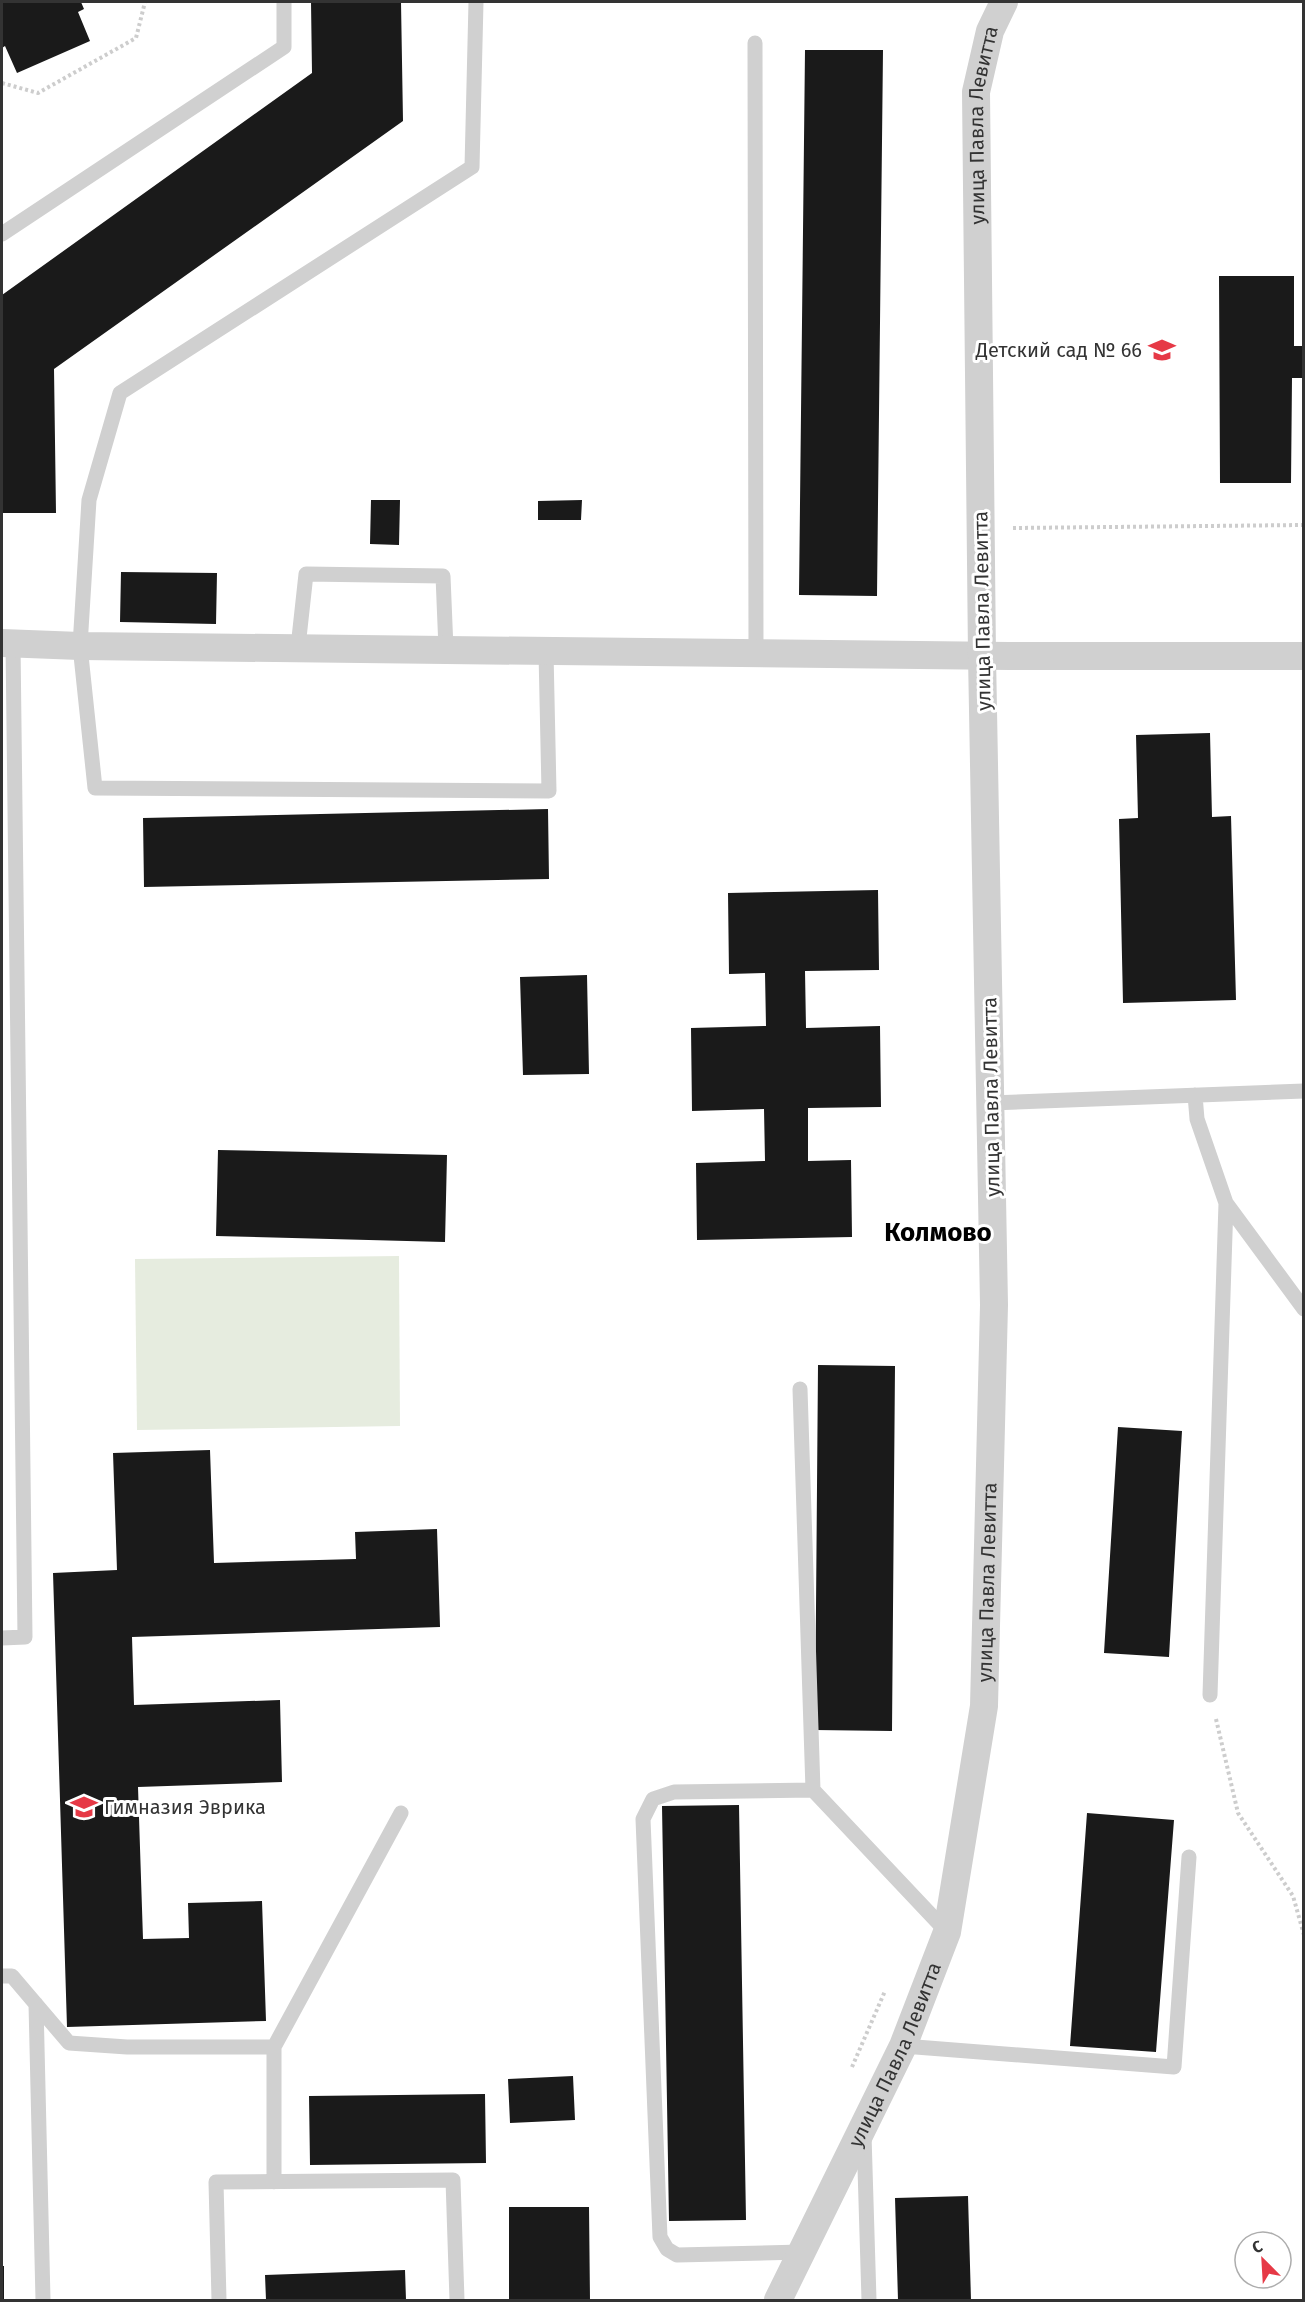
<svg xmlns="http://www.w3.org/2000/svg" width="1305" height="2302" font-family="'Fira Sans',sans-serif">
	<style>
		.green { fill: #e6ecdf }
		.building { fill: #1a1a1a }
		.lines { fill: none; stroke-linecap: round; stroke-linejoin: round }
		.path { stroke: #cdcdcd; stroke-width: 4; stroke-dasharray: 3 3; stroke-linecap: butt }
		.lane { stroke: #d0d0d0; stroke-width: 15 }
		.street { stroke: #d0d0d0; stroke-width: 28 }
		.labels { text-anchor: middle; stroke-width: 6; stroke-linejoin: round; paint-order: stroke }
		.street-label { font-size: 20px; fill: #333; stroke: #fff }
		.poi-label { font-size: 20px; fill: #333; stroke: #fff; text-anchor: end }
		.district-label { font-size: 26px; font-weight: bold; fill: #000; stroke: #fff }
	</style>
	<rect width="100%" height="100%" fill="#fff"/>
	<path class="green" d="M399 1256 400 1426 137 1430 135 1259Z"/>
	<path class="building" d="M2 2H81L84 9 78 12 90 41 17 73 5 46 2 48Z
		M311 2H401L403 121 54 369 56 513H2V295L312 73Z
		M805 50H883L877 596 799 595Z
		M1219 276H1294V346H1304V378H1292L1291 483H1220Z
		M371 500H400L399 545 370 544Z
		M582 500 581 520H538V501Z
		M121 572 217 573 216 624 120 622Z
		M1210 733 1212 817 1231 816 1236 1000 1123 1003 1119 819 1138 818 1136 735Z
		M548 809 549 879 144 887 143 818Z
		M878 890 879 970 805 971 806 1028 880 1026 881 1107 808 1108V1161L851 1160 852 1237 697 1240 696 1163 765 1161 764 1109 692 1111 691 1028 766 1026 765 973 729 974 728 893Z
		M587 975 589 1074 523 1075 520 977Z
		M218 1150 447 1155 445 1242 216 1236Z
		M818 1365 895 1366 892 1731 815 1730Z
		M1118 1427 1182 1431 1169 1657 1104 1653Z
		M210 1450 214 1563 356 1559 355 1532 437 1529 440 1627 132 1637 134 1705 280 1700 282 1782 138 1787 143 1939 189 1938 188 1903 262 1901 266 2021 67 2027 53 1573 117 1570 113 1453Z
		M739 1805 746 2220 669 2221 662 1806Z
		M1087 1813 1174 1820 1156 2052 1070 2046Z
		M573 2076 575 2120 510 2123 508 2079Z
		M485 2094 486 2163 310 2165 309 2096Z
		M968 2196 971 2300H898L895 2198Z
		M509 2207H589L590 2300H509Z
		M2 2266H4V2300H2Z
		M405 2270 406 2300H266L265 2275Z"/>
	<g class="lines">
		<path class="path" d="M2 83 38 93 136 38 145 2
			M1013 528 1304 525
			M1216 1719 1238 1813 1293 1896 1304 1935
			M852 2067 885 1991"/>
		<path class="lane" d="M476 2 472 167 120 393 89 500 80 646 95 788 549 791 546 652
			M755 43 756 653
			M2 234 284 47V2
			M298 647 306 574 443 576 446 649
			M1195 1095 1197 1119 1226 1203 1210 1695
			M991 1103 1304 1091
			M1226 1203 1304 1309
			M800 1389 813 1790
			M2 1638 25 1637 13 643
			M2 1976H12L69 2043 127 2047H274L401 1813
			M36 2004 43 2300
			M903 2046 1174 2067 1189 1857
			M864 2135 869 2300
			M274 2182V2047
			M802 2252 677 2255 667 2249 660 2237 643 1819 653 1799 674 1792 813 1790 947 1932
			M219 2300 216 2182 453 2180 457 2300"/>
		<g class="street">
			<path d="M2 643 80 646 1009 656H1304"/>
			<path id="s1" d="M778 2300 903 2046 947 1932 984 1706 994 1305 982 656 976 92 990 31 1004 2"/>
		</g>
	</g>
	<defs>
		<symbol id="school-bare" viewBox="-9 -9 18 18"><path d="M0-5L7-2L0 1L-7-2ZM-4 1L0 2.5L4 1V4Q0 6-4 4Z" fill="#e63946" stroke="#fff" stroke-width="2.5" paint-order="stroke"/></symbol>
	</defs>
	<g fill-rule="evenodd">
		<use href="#school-bare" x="1143" y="331" width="38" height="38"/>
		<use href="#school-bare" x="65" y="1788" width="38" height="38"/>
	</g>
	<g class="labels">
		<g class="street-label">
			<text dy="7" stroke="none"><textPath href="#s1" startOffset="2216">улица Павла Левитта</textPath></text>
			<text transform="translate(982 611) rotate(-91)" y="7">улица Павла Левитта</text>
			<text transform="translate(991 1097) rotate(-91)" y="7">улица Павла Левитта</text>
			<text dy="7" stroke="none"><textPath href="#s1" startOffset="758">улица Павла Левитта</textPath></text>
			<text dy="7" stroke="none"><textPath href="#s1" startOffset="272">улица Павла Левитта</textPath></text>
		</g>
		<g class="poi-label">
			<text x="1142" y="357">Детский сад № 66</text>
			<text x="104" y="1814" text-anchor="start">Гимназия Эврика</text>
		</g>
		<g class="district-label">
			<text x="938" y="1241">Колмово</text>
		</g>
	</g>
	<rect width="1305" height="2302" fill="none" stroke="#333333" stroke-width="6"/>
	<g transform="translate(1263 2260) rotate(336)"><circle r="28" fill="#ffffff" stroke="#adadad" stroke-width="1.5"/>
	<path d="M0-4.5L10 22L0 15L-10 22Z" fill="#e63946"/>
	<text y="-9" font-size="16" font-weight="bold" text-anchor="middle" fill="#333333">С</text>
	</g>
</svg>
